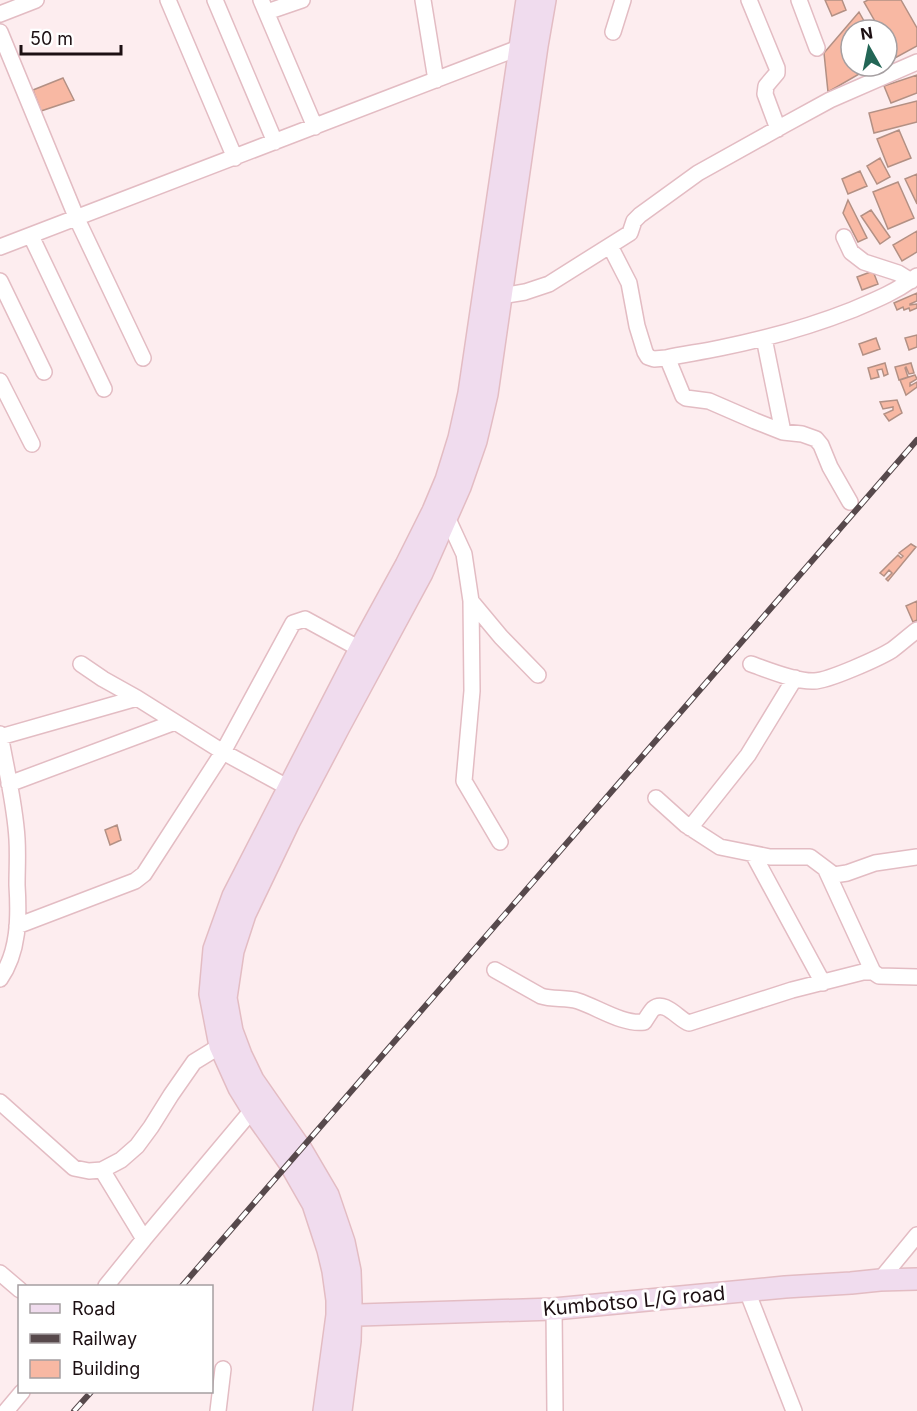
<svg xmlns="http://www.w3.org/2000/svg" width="917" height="1411" font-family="Inter,sans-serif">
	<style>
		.building { fill: #f8b8a3; stroke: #b39084; stroke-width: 1.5 }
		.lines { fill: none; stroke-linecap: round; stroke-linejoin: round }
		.street-casing { stroke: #e3bcc3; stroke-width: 18 }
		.secondary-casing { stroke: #e3bcc3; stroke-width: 24 }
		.street { stroke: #fff; stroke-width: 15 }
		.secondary { stroke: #f0dcee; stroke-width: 21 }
		.rail-casing { stroke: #57494c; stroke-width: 6 }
		.rail { stroke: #fff; stroke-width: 4; stroke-dasharray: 11; stroke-linecap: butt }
		.labels { text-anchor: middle; stroke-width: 6; stroke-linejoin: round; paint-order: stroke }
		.street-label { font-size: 20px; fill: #1d1013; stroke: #fff }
	</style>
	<rect width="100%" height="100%" fill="#fdedef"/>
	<path class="building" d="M825 0H842L846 10 832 16Z
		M868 0H901L917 28V46L895 58 887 43V30H880L864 2Z
		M859 12 869 30H851V66H873L828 92 824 53Z
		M917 75V93L891 103 884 86Z
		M63 78 74 100 41 111 33 90Z
		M917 101V122L874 133 869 113Z
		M899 130 911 158 888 167 877 139Z
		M880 158 890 177 877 184 867 166Z
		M860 171 867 186 848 194 842 179Z
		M917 174V204L905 179Z
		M898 182 914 218 888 229 873 192Z
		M848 200 867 238 858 242 843 213Z
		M871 210 890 237 880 244 861 216Z
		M917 231V252L902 261 893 245Z
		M873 271 878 284 862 290 857 277Z
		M917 293V301L910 304V305L917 304V308L910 311 909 308 904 310 903 307 897 310 894 303Z
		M917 335V347L909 350 905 338Z
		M876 338 880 349 863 355 859 344Z
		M885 363 888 374 884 376 882 369 877 370 879 377 871 379 868 368Z
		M911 363 914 373 909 374 906 367 905 368 908 377 899 380 895 367Z
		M915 375 917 379 910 383V386L917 382V387L906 395 900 380Z
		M897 400 902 413 889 421 884 414 893 410V407L883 409 880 402Z
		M911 544 916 547 888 581 886 579 892 573 889 570 884 576 880 573 898 555 901 558 903 556 899 553Z
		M917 601V620L913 622 906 606Z
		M117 825 121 840 110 845 105 830Z"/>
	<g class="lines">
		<defs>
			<path id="street" d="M168 0 235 158
				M215 0 275 142
				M261 0 315 127
				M423 0 436 80
				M749 0 777 68V73L766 86 765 94 778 129
				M799 0 817 48
				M267 12 302 0
				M0 14 36 0
				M0 32 77 219 143 358
				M613 32 623 0
				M31 236 104 389
				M844 237 851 252 864 262 898 273 911 281
				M610 246 629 283 637 326 645 352 648 357 654 359 666 358 669 362 683 396 686 398 709 401 755 421 783 432 802 434 816 439 821 445 830 467 850 502
				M0 247 521 47
				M0 281 44 372
				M501 296 525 292 549 284 630 233 634 221 640 215 698 173 786 124 830 100 917 62
				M764 338 783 432
				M666 358C684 354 702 352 720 348 765 339 809 327 852 310 876 300 896 292 917 276
				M0 381 32 444
				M447 517 464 554 471 601 501 637 538 675
				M471 601 472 691 464 781 500 842
				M81 664 103 679 137 698 223 752 289 788
				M751 664C768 670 797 682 814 681 828 681 879 658 892 650 900 644 909 636 917 630
				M0 734C6 769 15 804 17 839 18 855 17 870 17 885 19 917 19 952 0 979
				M0 737 137 698
				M9 784 175 722
				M656 798 686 825 720 847 770 857H810L834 875 847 873 875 863 917 857
				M690 828 748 755 795 678
				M753 854 823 983
				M826 870 873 972
				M17 926 135 881 144 874 223 752 293 623 305 619 360 649
				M495 970 541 996C553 1000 566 997 578 1001 597 1007 623 1025 644 1022 647 1018 650 1012 653 1009 665 999 679 1020 689 1023L792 990 863 972H873L879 976 917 977
				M0 1102 74 1168 89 1171 102 1170 121 1160 137 1146 151 1127 171 1095 194 1062 220 1046
				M102 1170 144 1239 106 1286
				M144 1239 258 1103
				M0 1273 20 1290
				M880 1280 917 1235
				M747 1291 794 1411
				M554 1309 555 1411
				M6 1411 22 1392
				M218 1411 223 1369"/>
			<path id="secondary" d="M337 1315H359L554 1309 785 1287 851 1283 880 1280 917 1279
				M324 1411 337 1315V1300L333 1271 328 1250 313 1204 289 1162 255 1114 239 1088 220 1046 210 994 214 949 233 896 360 649 406 565 433 511 446 480 459 438 469 393 527 0
				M341 1411 350 1341 351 1300 350 1271 344 1242 328 1195 301 1149 253 1080 241 1055 232 1031 226 998 233 951 245 914 289 822 339 727 422 573 460 487 476 441 487 394 537 46 545 0"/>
		</defs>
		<use href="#street" class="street-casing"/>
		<use href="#secondary" class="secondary-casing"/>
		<use href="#street" class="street"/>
		<use href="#secondary" class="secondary"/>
		<defs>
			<path id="rail" d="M182 1286 917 440
				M74 1411 91 1392"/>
		</defs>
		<use href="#rail" class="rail-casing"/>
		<use href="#rail" class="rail"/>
	</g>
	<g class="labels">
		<g class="street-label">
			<text transform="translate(634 1301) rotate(-5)" y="7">Kumbotso L/G road</text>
		</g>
	</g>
	<rect x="18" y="1285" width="195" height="108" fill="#ffffff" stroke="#a59fa1" stroke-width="1.5"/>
	<rect x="30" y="1304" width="30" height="9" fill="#f0dcee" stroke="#a59fa1" stroke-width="1.5"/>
	<text x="72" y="1315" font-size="18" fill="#1d1013">Road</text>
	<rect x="30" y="1334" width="30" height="9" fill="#57494c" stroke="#a59fa1" stroke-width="1.5"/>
	<text x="72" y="1345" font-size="18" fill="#1d1013">Railway</text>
	<rect x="30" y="1360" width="30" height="18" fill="#f8b8a3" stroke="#a59fa1" stroke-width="1.5"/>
	<text x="72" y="1375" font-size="18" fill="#1d1013">Building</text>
	<g transform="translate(869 48) rotate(351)"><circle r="28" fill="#ffffff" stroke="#a59fa1" stroke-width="1.5"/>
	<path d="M0-4.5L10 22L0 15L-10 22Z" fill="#236656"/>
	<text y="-9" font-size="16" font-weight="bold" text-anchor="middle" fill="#1d1013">N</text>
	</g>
	<path d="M21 45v9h100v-9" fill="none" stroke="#1d1013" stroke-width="3"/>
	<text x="30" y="45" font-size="18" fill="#1d1013" stroke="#ffffff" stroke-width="4.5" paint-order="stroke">50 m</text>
</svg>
